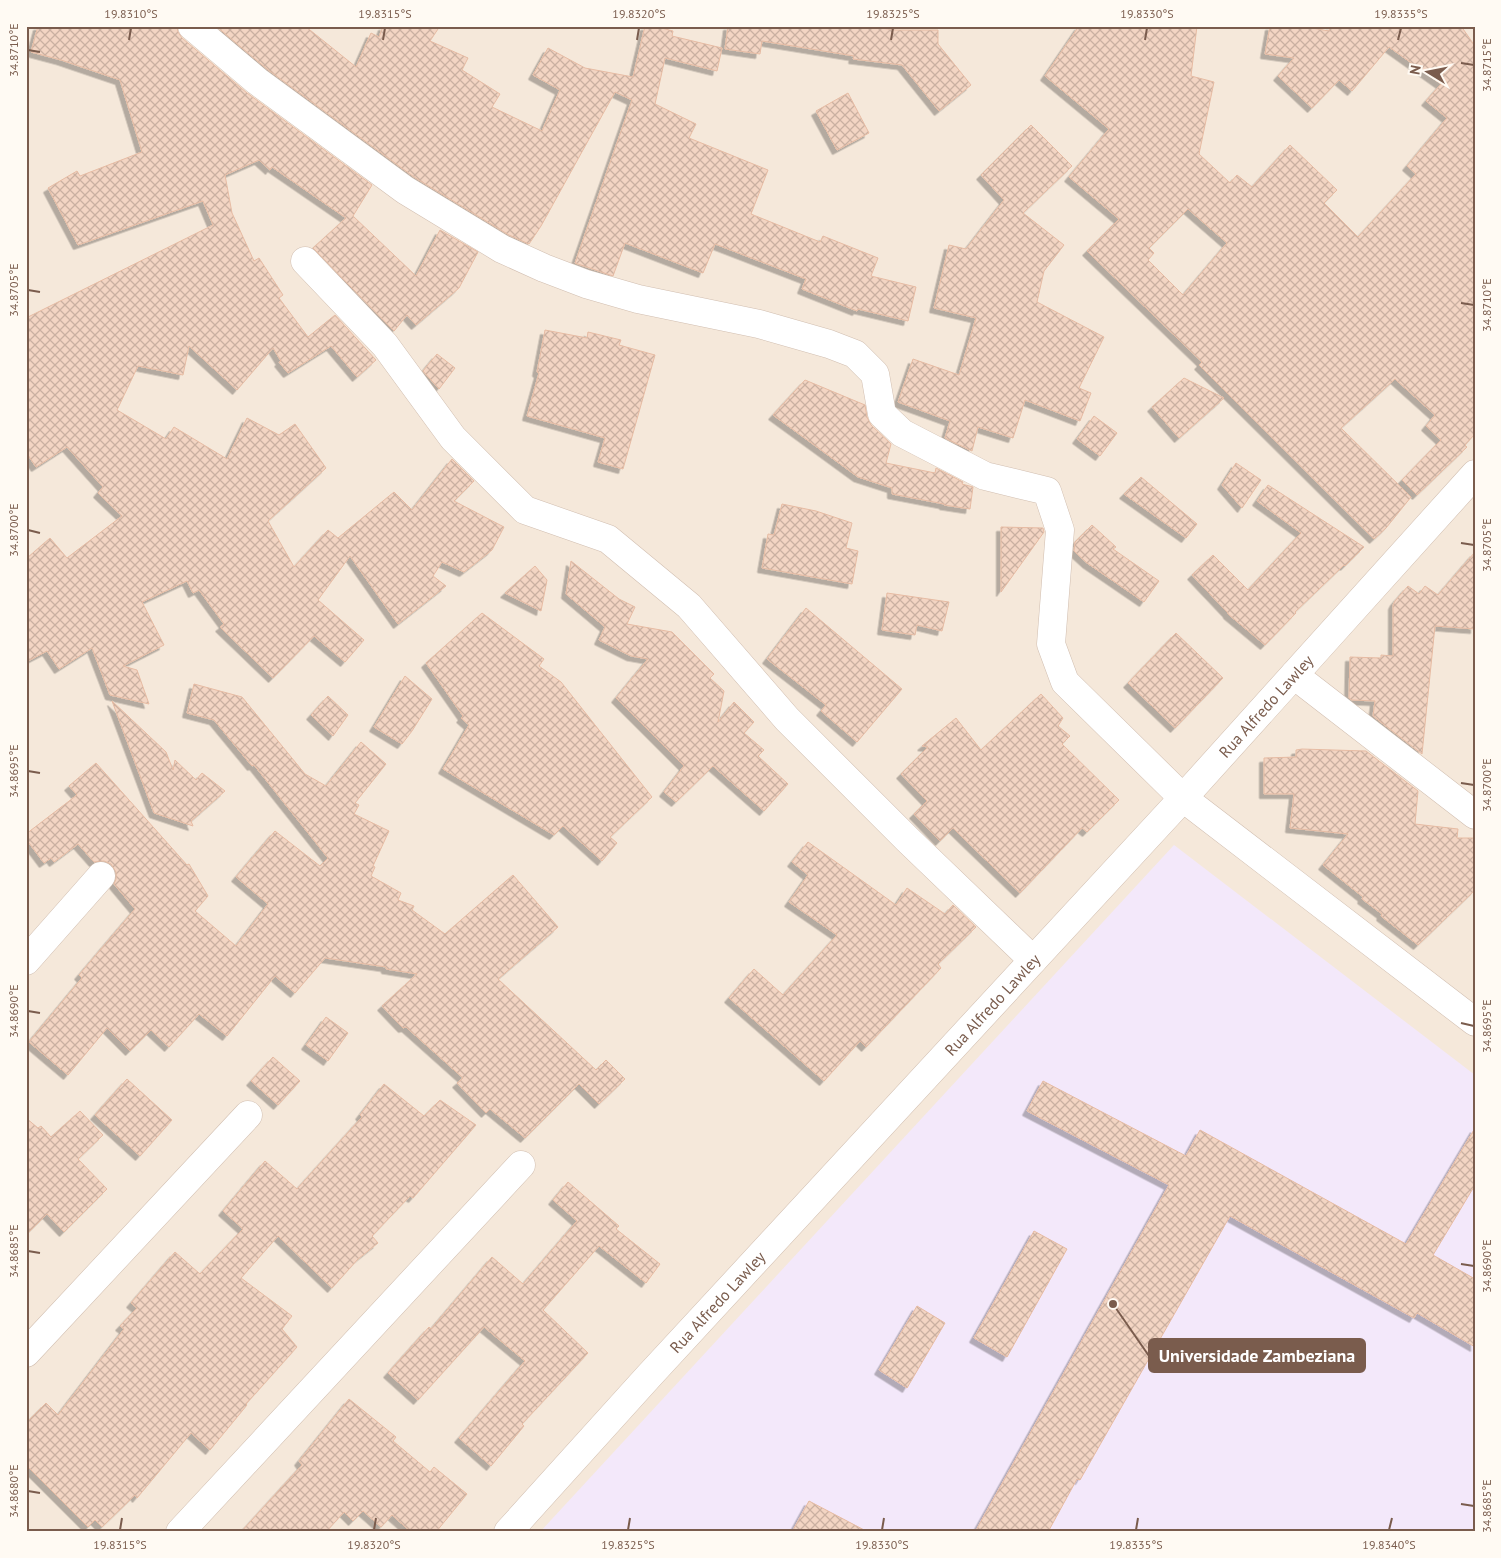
<svg xmlns="http://www.w3.org/2000/svg" width="1501" height="1558" font-family="'PT Sans',sans-serif">
	<style>
		.residential { fill: #f5e8da }
		.education { fill: #f3e8fa }
		.building { fill: url(#building-cross-hatch); stroke: #e6bba3; fill-rule: evenodd; filter: url(#shadow) }
		.lines { fill: none; stroke-linecap: round; stroke-linejoin: round }
		.minor-casing { stroke: #d1beb0; stroke-width: 29 }
		.tertiary-casing { stroke: #d1beb0; stroke-width: 29 }
		.minor { stroke: #fff; stroke-width: 28 }
		.tertiary { stroke: #fff; stroke-width: 28 }
		.ticks { fill: none; stroke: #7a5c4d; stroke-width: 2 }
		.labels { text-anchor: middle; stroke-width: 4; stroke-linejoin: round; paint-order: stroke }
		.street-label { font-size: 16px; fill: #7a5c4d; stroke: #fffaf3 }
		.leader { fill: none; stroke: #7a5c4d; stroke-width: 2 }
		.callout-dot { fill: #7a5c4d; stroke: #fffaf3; stroke-width: 2 }
		.callout { fill: #7a5c4d; stroke: #7a5c4d; stroke-width: 2 }
		.callout-label { font-size: 18px; text-anchor: middle; font-weight: bold; fill: #fff }
		.neatline { fill: none; stroke: #7a5c4d; stroke-width: 2 }
		.ticks-label { font-size: 12px; text-anchor: middle; fill: #7a5c4d }
	</style>
	<defs>
		<pattern id="building-cross-hatch" width="8" height="8" patternUnits="userSpaceOnUse" patternTransform="scale(1.25)"><rect width="8" height="8" fill="#f3d5c3"/><path d="M0 0l8 8M0 8l8-8" fill="none" stroke="#cab0a1"/></pattern>
		<filter id="shadow"><feDropShadow dx="-4.5" dy="4.5" stdDeviation="0" flood-color="#0004"/></filter>
	</defs>
	<rect width="100%" height="100%" fill="#fdf6ec"/>
	<path class="residential" d="M26 26H1475V1532H26Z"/>
	<path class="education" d="M1174 845 1475 1075V1532H540Z"/>
	<path class="building" d="M38 26H177L178 32 182 38 247 93 372 185 353 216 416 276 440 230 478 252 459 288 416 325 407 315 394 331 313 248 346 218 272 167 270 170 259 160 225 175 232 213 254 261 259 258 283 295 279 298 308 337 335 315 376 360 357 377 331 346 288 373 279 362 281 361 273 348 237 390 189 346 183 375 138 366 117 410 166 439 174 427 227 459 247 418 279 435 295 424 326 468 268 521 294 567 328 530 338 538 394 492 412 510 452 459 474 481 454 501 504 527 492 550 464 572 442 562 433 576 446 586 398 624 350 556 318 600 364 640 345 662 314 636 273 678 220 627 224 624 199 590 193 593 187 581 142 602 164 645 123 666 137 670 149 704 110 695 92 648 59 669 47 651 26 662V559L50 538 67 558 122 516 98 493 103 487 67 447 36 467 26 452V318L213 225 203 201 78 245 48 188 77 171 80 176 142 152 120 80 61 60 31 52Z
		M216 26H305L356 67 371 33 379 37 383 26H440L430 41 468 58 462 70 500 94 492 107 542 131 560 90 533 75 548 48 585 68 633 77 645 26H654L673 31 672 36 722 48 717 71 665 58 655 104 696 124 689 138 768 170 751 214 820 242 823 236 878 258 871 276 916 287 908 321 858 309 857 311 802 289 806 279 715 244 703 273 625 243 613 276 575 263 632 100 615 92 541 226 529 244 509 235 414 177 267 69Z
		M728 26H864L896 30H938V44L971 85 939 111 902 65 853 59 854 56 762 41 760 54 725 49Z
		M1079 26H1197L1191 76 1214 82 1199 154 1230 183 1237 175 1252 187 1290 145 1337 190 1324 203 1358 237 1416 174 1407 166 1447 118 1426 101 1441 84 1389 47 1352 91 1339 80 1312 108 1278 76 1294 58 1265 54 1270 26H1301L1329 31 1330 26H1461L1475 46V434L1465 445 1467 447 1417 495 1402 480 1441 440 1426 426 1435 415 1395 379 1341 428 1411 497 1386 528 1374 539 1199 365 1202 362 1087 251 1119 219 1069 177 1109 129 1045 76ZM1188 209 1227 243 1183 295 1148 260 1154 253 1149 248Z
		M848 93 869 133 837 150 816 111Z
		M1031 125 1072 166 1023 213 1064 245 1044 271 1037 302 1104 337 1079 388 1091 393 1080 421 1025 400 1013 438 978 427 972 451 945 438 950 421 898 402 913 359 959 375 976 318 934 308 949 245 966 249 1004 200 981 175Z
		M545 330 587 338 588 332 621 340 619 345 655 355 623 469 598 462 605 438 527 416 539 373 537 372Z
		M437 354 455 368 439 389 423 371Z
		M1184 378 1224 398 1179 438 1152 407Z
		M805 380 865 405 867 417 871 425 891 444 886 463 935 473 936 468 963 482 962 484 973 487 970 509 944 505V504L892 494V488L858 477 773 415Z
		M1094 416 1117 433 1100 456 1077 439Z
		M1236 463 1261 480 1242 508 1222 485Z
		M1141 477 1197 524 1186 538 1124 494Z
		M1268 485 1364 547 1345 566 1344 565 1295 612 1296 613 1265 645 1228 614V613L1192 575 1213 555 1248 590 1301 533 1257 501Z
		M782 504 816 511 852 523 846 548 858 551 852 584 762 568 768 534 774 535Z
		M1092 525 1116 547 1113 549 1159 581 1144 602 1087 563 1074 551 1075 542Z
		M1001 527 1043 528 1044 532 1001 592Z
		M1475 552V629L1435 626 1422 754 1373 716 1375 701 1352 700 1349 698 1350 657 1381 658V655L1393 656V605L1395 601 1408 586 1419 594 1425 586 1438 595Z
		M571 561 619 599 635 607 627 624 672 632 714 674 710 678 724 691 718 722 734 702 754 722 744 733 764 750 758 756 788 784 764 811 713 766 676 802 664 792 684 766 616 698 648 659 631 656 599 640 605 627 566 594Z
		M535 566 547 580 541 611 505 593Z
		M887 593 949 602 942 631 917 625 915 635 882 630Z
		M806 608 902 689 857 742 821 711 826 705 767 659Z
		M482 613 544 659 539 666 561 682 652 797 610 837 617 843 602 861 563 826 554 835 443 769 469 725 461 718 463 716 426 663Z
		M1176 633 1223 678 1175 728 1128 683Z
		M405 676 432 699 412 731 402 744 374 727Z
		M194 684 242 697 305 774 326 786 361 742 386 764 355 803 359 805 354 814 389 831 373 866 375 867 371 876 401 893 398 900 414 906 412 910 445 934 513 875 558 927 498 979 596 1070 606 1060 625 1079 599 1104 579 1084 525 1138 490 1109 486 1113 457 1083 463 1078 406 1027 403 1028 382 1006 417 974 386 969V967L325 958 295 993 275 976 227 1036 199 1014 169 1047 151 1030 130 1051 107 1028 68 1075 29 1042 82 978 79 975 135 909 114 884 116 879V872L111 864 104 861 94 862 78 844 54 862 51 858 44 863 26 839V834L77 795 69 786 96 763 187 865 189 864 208 896 195 911 236 946 268 904 236 877 275 831 320 866 328 858 254 765 252 766 214 720 187 713Z
		M1041 694 1063 718 1058 726 1070 736 1062 744 1119 800 1087 832 1082 828 1020 893 953 828 940 841 914 814 927 801 901 774 928 747 922 746 956 718 981 750Z
		M328 696 348 715 333 736 311 715Z
		M112 701 166 752 173 770 175 760 196 780 202 773 225 791 191 821 193 826 154 813Z
		M1302 749 1366 751 1418 791 1415 824 1458 829 1457 838H1475V890L1418 945 1381 916 1382 914 1362 899 1363 897 1323 865 1348 834 1290 828 1294 794H1264V758L1296 757V750Z
		M808 842 896 905 907 888 945 914 953 905 976 927 938 964 941 968 866 1047 860 1041 824 1081 729 998 754 969 783 995 837 935 789 902 808 875 792 862Z
		M326 1017 348 1033 328 1061 306 1045Z
		M273 1057 300 1081 278 1105 251 1081Z
		M127 1079 172 1120 140 1156 95 1115Z
		M1043 1081 1186 1156 1200 1130 1406 1244 1475 1128V1185L1433 1255 1475 1279V1347L1417 1313 1414 1318 1230 1216 1080 1480 1077 1479 1048 1532H975L1169 1185 1027 1111Z
		M384 1084 424 1116 440 1100 476 1125 413 1198 410 1196 372 1236 378 1243 358 1259 332 1288 278 1236 241 1278 292 1316 282 1329 297 1347 246 1404 247 1405 210 1450 191 1433 137 1498 135 1495 102 1527 95 1520 88 1527 26 1465V1423L46 1403 58 1415 124 1329 120 1326 137 1308 131 1303 175 1252 200 1274 243 1229 223 1211 265 1161 297 1189 362 1117 360 1115Z
		M80 1111 103 1135 78 1159 107 1189 64 1232 47 1214 26 1235V1118L38 1128 41 1126 51 1137Z
		M568 1182 619 1226 616 1229 660 1264 646 1283 599 1246 543 1310 588 1353 522 1424 524 1426 491 1466 459 1438 525 1361 484 1327 418 1400 388 1373 429 1327 431 1329 492 1257 523 1284 577 1221 553 1200Z
		M1034 1231 1067 1249 1007 1357 974 1338Z
		M917 1306 945 1323 907 1388 879 1370Z
		M349 1399 396 1437 393 1441 430 1472 434 1467 467 1494 436 1532H411L392 1515 381 1527 363 1511 353 1521 344 1512 326 1532H241L302 1465 299 1461Z
		M809 1501 868 1532H792Z"/>
	<g class="lines">
		<defs>
			<path id="minor" d="M192 26 257 81 405 190 502 249 544 268 586 284 638 299 759 324 829 344 855 354 875 374 882 414 902 433 985 476 1047 491 1060 530 1051 644 1065 682 1183 798 1475 1022
				M305 261 385 345 453 438 525 510 608 539 689 606 787 719 908 840 1033 960
				M1294 675 1475 815
				M26 961 101 876
				M26 1353 248 1115
				M180 1532 521 1165"/>
			<g id="tertiary">
				<path id="s1" d="M508 1532 648 1377 1183 798 1475 474"/>
			</g>
		</defs>
		<use href="#minor" class="minor-casing"/>
		<use href="#tertiary" class="tertiary-casing"/>
		<use href="#minor" class="minor"/>
		<use href="#tertiary" class="tertiary"/>
	</g>
	<path class="ticks" d="M129 40 131 28M383 40 385 28M637 40 639 28M891 40 893 28M1145 40 1147 28M1398 40 1401 28M28 50 40 52M1461 63 1474 65M28 290 40 292M1461 303 1474 305M28 530 40 533M1461 543 1474 545M28 771 40 773M1461 783 1474 785M28 1011 40 1013M1461 1023 1474 1026M28 1251 40 1253M1461 1264 1474 1266M28 1491 40 1493M1461 1504 1474 1506M120 1530 122 1518M374 1530 376 1518M628 1530 630 1518M882 1530 884 1518M1136 1530 1138 1518M1389 1530 1392 1518"/>
	<g class="labels">
		<g class="street-label">
			<text dy="6" stroke="none"><textPath href="#s1" startOffset="1121">Rua Alfredo Lawley</textPath></text>
			<text dy="6" stroke="none"><textPath href="#s1" startOffset="716">Rua Alfredo Lawley</textPath></text>
			<text dy="6" stroke="none"><textPath href="#s1" startOffset="311">Rua Alfredo Lawley</textPath></text>
		</g>
	</g>
	<path class="leader" d="M1113 1304L1149 1356"/>
	<circle class="callout-dot" cx="1113" cy="1304" r="5"/>
	<rect class="callout" x="1149" y="1339" width="216" height="33" rx="5"/>
	<g class="callout-label">
		<text x="1257" y="1362">Universidade Zambeziana</text>
	</g>
	<rect width="1501" height="1558" fill="none" stroke="#fffaf3" stroke-width="55"/>
	<g transform="translate(1428 72) rotate(280)" stroke="#fffaf3" stroke-width="4" paint-order="stroke">
	<path d="M0-4L9 19L0 12L-9 19Z" fill="#7a5c4d"/>
	<text y="-8" font-size="14" font-weight="bold" text-anchor="middle" fill="#7a5c4d">N</text>
	</g>
	<rect x="28" y="28" width="1446" height="1502" class="neatline"/>
	<g class="ticks-label">
		<text x="131" y="18">19.8310°S</text>
		<text x="385" y="18">19.8315°S</text>
		<text x="639" y="18">19.8320°S</text>
		<text x="893" y="18">19.8325°S</text>
		<text x="1147" y="18">19.8330°S</text>
		<text x="1401" y="18">19.8335°S</text>
		<text transform="translate(14 50) rotate(-90)" y="4">34.8710°E</text>
		<text transform="translate(1487 65) rotate(-90)" y="4">34.8715°E</text>
		<text transform="translate(14 290) rotate(-90)" y="4">34.8705°E</text>
		<text transform="translate(1487 305) rotate(-90)" y="4">34.8710°E</text>
		<text transform="translate(14 530) rotate(-90)" y="4">34.8700°E</text>
		<text transform="translate(1487 545) rotate(-90)" y="4">34.8705°E</text>
		<text transform="translate(14 771) rotate(-90)" y="4">34.8695°E</text>
		<text transform="translate(1487 785) rotate(-90)" y="4">34.8700°E</text>
		<text transform="translate(14 1011) rotate(-90)" y="4">34.8690°E</text>
		<text transform="translate(1487 1026) rotate(-90)" y="4">34.8695°E</text>
		<text transform="translate(14 1251) rotate(-90)" y="4">34.8685°E</text>
		<text transform="translate(1487 1266) rotate(-90)" y="4">34.8690°E</text>
		<text transform="translate(14 1491) rotate(-90)" y="4">34.8680°E</text>
		<text transform="translate(1487 1506) rotate(-90)" y="4">34.8685°E</text>
		<text x="120" y="1549">19.8315°S</text>
		<text x="374" y="1549">19.8320°S</text>
		<text x="628" y="1549">19.8325°S</text>
		<text x="882" y="1549">19.8330°S</text>
		<text x="1136" y="1549">19.8335°S</text>
		<text x="1389" y="1549">19.8340°S</text>
	</g>
</svg>
